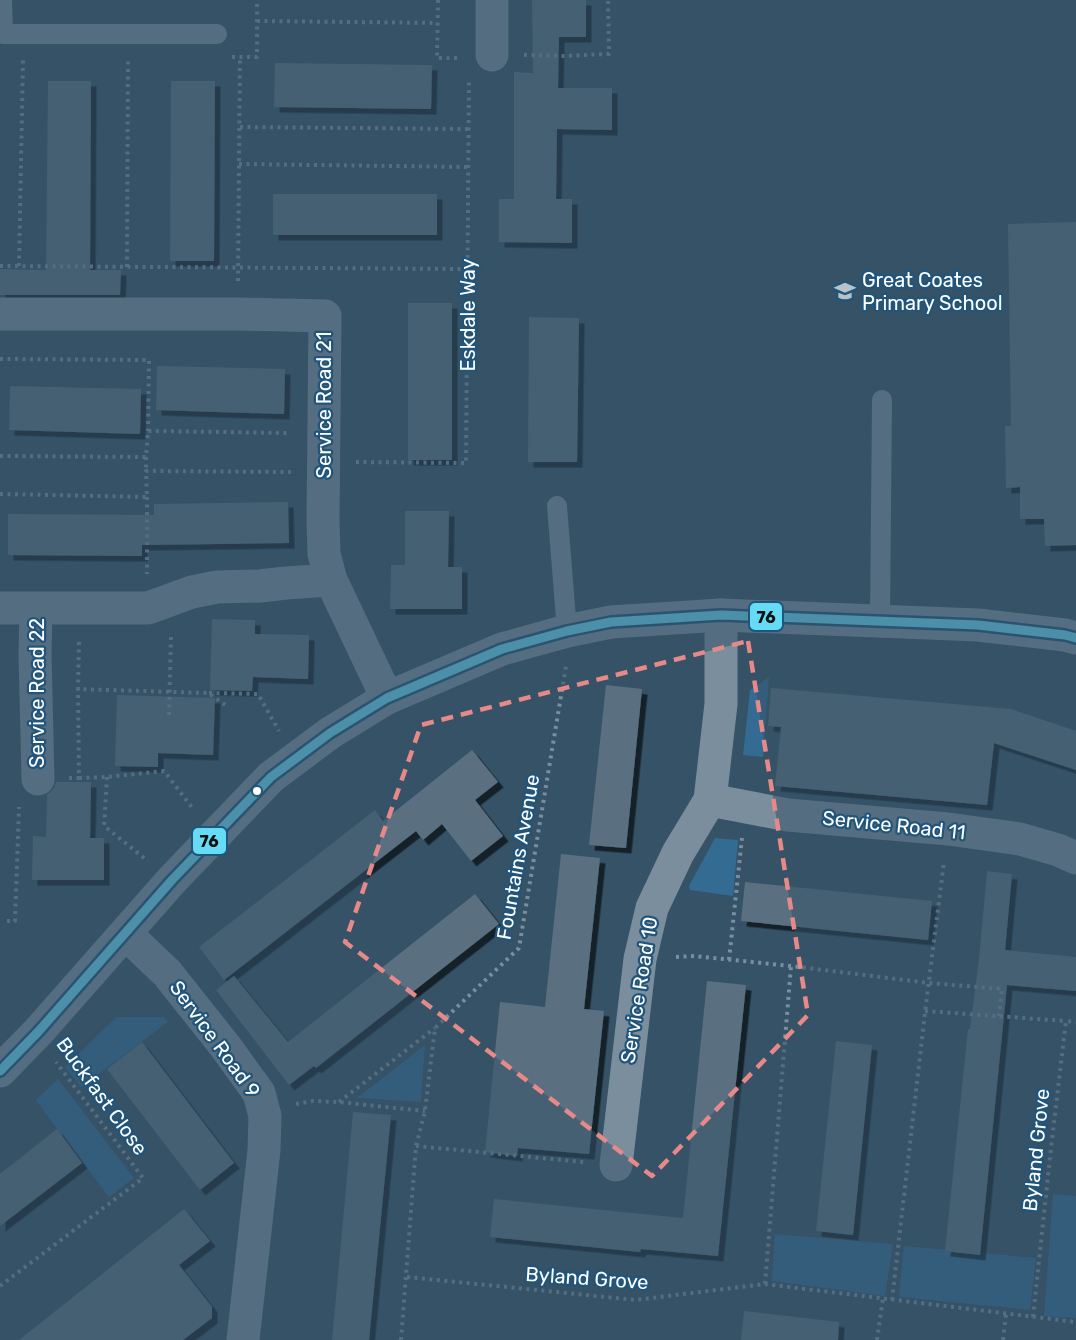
<svg xmlns="http://www.w3.org/2000/svg" width="1076" height="1340" font-family="Rubik,sans-serif">
	<style>
		.green { fill: #346b92 }
		.building { fill: #5a7080; filter: url(#shadow) }
		.lines { fill: none; stroke-linecap: round; stroke-linejoin: round }
		.path { stroke: #7a8e9e; stroke-width: 4; stroke-dasharray: 3 4.5; stroke-linecap: butt }
		.service { stroke: #7a8e9e; stroke-width: 20 }
		.minor { stroke: #7a8e9e; stroke-width: 33 }
		.tertiary { stroke: #7a8e9e; stroke-width: 33 }
		.bus-1-casing { stroke: #21557b; stroke-width: 14 }
		.bus-1 { stroke: #66dbf5; stroke-width: 9 }
		.marked { fill: none; stroke: #e88989; stroke-width: 4.5; stroke-dasharray: 12 8; stroke-linejoin: round }
		.bus-dot { fill: #fff; stroke: #21557b; stroke-width: 2 }
		.labels { text-anchor: middle; stroke-width: 4.5; stroke-linejoin: round; paint-order: stroke }
		.poi-label { font-size: 20px; fill: #fff; stroke: #21557b; text-anchor: start }
		.street-label { font-size: 20px; fill: #fff; stroke: #21557b }
		.line-badge { stroke: #21557b; stroke-width: 2 }
		.pale-badge-label { font-size: 16px; text-anchor: middle; font-weight: bold; fill: #111 }
	</style>
	<defs>
		<filter id="shadow"><feDropShadow dx="5.5" dy="5.5" stdDeviation="0" flood-color="#0009"/></filter>
	</defs>
	<rect width="100%" height="100%" fill="#355267"/>
	<path class="green" d="M769 677 763 757 743 755 750 690Z
		M715 838 738 840 733 896 690 890 689 886Z
		M116 1017H164L168 1022 81 1087 65 1067Z
		M425 1045 421 1102 357 1098Z
		M58 1079 134 1178 109 1197 57 1129 36 1100Z
		M1053 1194 1076 1196V1318L1044 1316Z
		M775 1234 893 1244 885 1296 772 1281Z
		M904 1246 1036 1258 1030 1310 899 1297Z"/>
	<path class="building" d="M532 0H586V37H559L558 88H612V130L557 129 556 199H572V243L499 242V199H514V72L533 73Z
		M275 63 432 65 431 109 274 107Z
		M48 81H91L90 270H121L120 295H0V269L46 270Z
		M171 81H215L214 261H170Z
		M273 194H437V235H273Z
		M1076 222V545L1045 546 1044 519H1020V487L1006 488 1005 426H1011L1008 224Z
		M408 303H452V460H408Z
		M529 317 579 318 577 462H528Z
		M157 366 285 369 284 414 156 410Z
		M10 386 141 389 140 434 9 430Z
		M288 502 289 543 142 545V556L8 555V514L154 515V504Z
		M405 511H449L448 567H462V609H390L391 565H405Z
		M212 619 255 620V634L309 635 308 679 253 677 252 691 210 690Z
		M606 685 642 689 626 848 589 845Z
		M771 688 1011 709 1076 731V770L994 743 987 805 775 786 781 727 768 726Z
		M117 695 215 698 213 755 158 753V767L115 766Z
		M472 750 498 782 475 800 503 836 471 861 442 824 423 840 416 831 224 980 199 947 375 810 383 821Z
		M56 782H91L90 838H104V880H32L33 836 46 837 47 795 54 788Z
		M561 854 600 858 584 1009 604 1011 589 1154 518 1148 517 1156 485 1152 500 1002 545 1007Z
		M987 871 1012 874 1005 950 1076 957V991L1007 985 980 1255 945 1251 968 1029H970L979 959Z
		M745 882 932 901 928 940 741 921Z
		M475 894 499 924 316 1068 314 1066 289 1085 216 990 234 976 288 1042Z
		M707 981 746 985 718 1256 641 1249 640 1252 490 1237 494 1199 683 1218Z
		M836 1041 872 1045 853 1235 816 1231Z
		M142 1042 234 1163 200 1190 107 1069Z
		M353 1112 391 1115 369 1340H332Z
		M57 1129 82 1163 0 1226V1174Z
		M184 1209 210 1241 179 1265 212 1307V1318L183 1340H19Z
		M744 1311 839 1322 838 1340H741Z"/>
	<g class="lines">
		<path class="path" d="M438 0 437 58H460
			M257 21 437 23
			M524 55 562 56 609 54 608 0
			M232 57H257V0
			M240 127 469 129
			M239 164 469 167
			M0 266 468 269
			M19 266 23 60
			M127 267 128 59
			M238 281 240 57
			M0 359 149 360 148 431
			M0 456 146 457 148 431 290 433
			M146 457V471
			M356 462 466 463 469 79
			M0 494 147 497 146 471 291 472
			M147 497V574
			M79 642 78 689 208 693 227 706
			M209 693 258 694 279 731
			M169 715 171 636
			M107 777 104 826 148 861
			M69 778H79L78 689
			M79 778 107 777 164 771 194 810
			M7 921H15L19 807
			M676 957 694 956 791 966 929 983 1002 989 999 1016
			M729 960 742 838
			M925 1011 1066 1021
			M339 1102 435 1028
			M296 1104 313 1101 338 1102 425 1111
			M416 1146 583 1162
			M407 1277 635 1300 765 1284 1076 1322
			M765 1284 791 966
			M0 1286 143 1178 56 1062
			M892 1300 926 1004 944 862
			M1033 1317 1051 1148 1066 1021 1076 1022
			M401 1340 416 1146 425 1111 435 1028 519 948 566 666
			M877 1340 883 1298
			M1003 1340 1006 1314"/>
		<path class="service" d="M2 0 3 34H217
			M557 506 567 631
			M880 620 882 400"/>
		<path class="minor" d="M492 55V0
			M0 314H238L325 316 323 521 324 554 331 580 387 698
			M0 608H148L192 592 217 587 260 586 286 583 331 580
			M36 608 35 654 38 779
			M710 800 788 815 948 829 1020 839 1058 850 1076 858
			M126 934 167 973 225 1046 259 1093 265 1116 264 1150 243 1340
			M616 1165 640 959 652 908 678 853 710 800 721 704V615"/>
		<path class="tertiary" d="M0 1071 38 1032 172 880 271 777 330 733 387 698 502 649 567 631 611 622 721 615 978 625 1065 635 1076 638"/>
		<defs>
			<path id="bus-1" d="M0 1071 38 1032 172 880 271 777 330 733 387 698 502 649 567 631 611 622 721 615 978 625 1065 635 1076 638"/>
		</defs>
		<use href="#bus-1" class="bus-1-casing"/>
		<use href="#bus-1" class="bus-1"/>
	</g>
	<path d="M0 0H1076V1340H0ZM748 641 808 1015 652 1176 345 942 421 725Z" fill="#355267" fill-opacity=".55" fill-rule="evenodd"/>
	<path class="marked" d="M748 641 808 1015 652 1176 345 942 421 725Z"/>
	<defs>
		<symbol id="school-bare" viewBox="-9 -9 18 18"><path d="M0-5L7-2L0 1L-7-2ZM-4 1L0 2.5L4 1V4Q0 6-4 4Z" fill="#b8c2ca" stroke="#21557b" stroke-width="2.5" paint-order="stroke"/></symbol>
	</defs>
	<g fill-rule="evenodd">
		<use href="#school-bare" x="830" y="276" width="30" height="30"/>
	</g>
	<circle class="bus-dot" cx="257" cy="791" r="5"/>
	<g class="labels">
		<g class="poi-label">
			<text x="862" y="287">Great Coates<tspan x="862" dy="23">Primary School</tspan></text>
		</g>
		<g class="street-label">
			<text transform="translate(468 315) rotate(-90)" y="7">Eskdale Way</text>
			<text transform="translate(324 405) rotate(-90)" y="7">Service Road 21</text>
			<text transform="translate(37 693) rotate(-90)" y="7">Service Road 22</text>
			<text transform="translate(894 825) rotate(6)" y="7">Service Road 11</text>
			<text transform="translate(518 857) rotate(-80)" y="7">Fountains Avenue</text>
			<text transform="translate(639 990) rotate(-81)" y="7">Service Road 10</text>
			<text transform="translate(215 1039) rotate(54)" y="7">Service Road 9</text>
			<text transform="translate(102 1096) rotate(54)" y="7">Buckfast Close</text>
			<text transform="translate(1036 1150) rotate(-84)" y="7">Byland Grove</text>
			<text transform="translate(587 1278) rotate(4)" y="7">Byland Grove</text>
		</g>
	</g>
	<g class="line-badge">
		<rect x="749" y="602" width="34" height="29" rx="6" fill="#66dbf5"/>
		<rect x="192" y="827" width="35" height="28" rx="6" fill="#66dbf5"/>
	</g>
	<g class="pale-badge-label">
		<text x="766" y="623">76</text>
		<text x="209" y="847">76</text>
	</g>
</svg>
